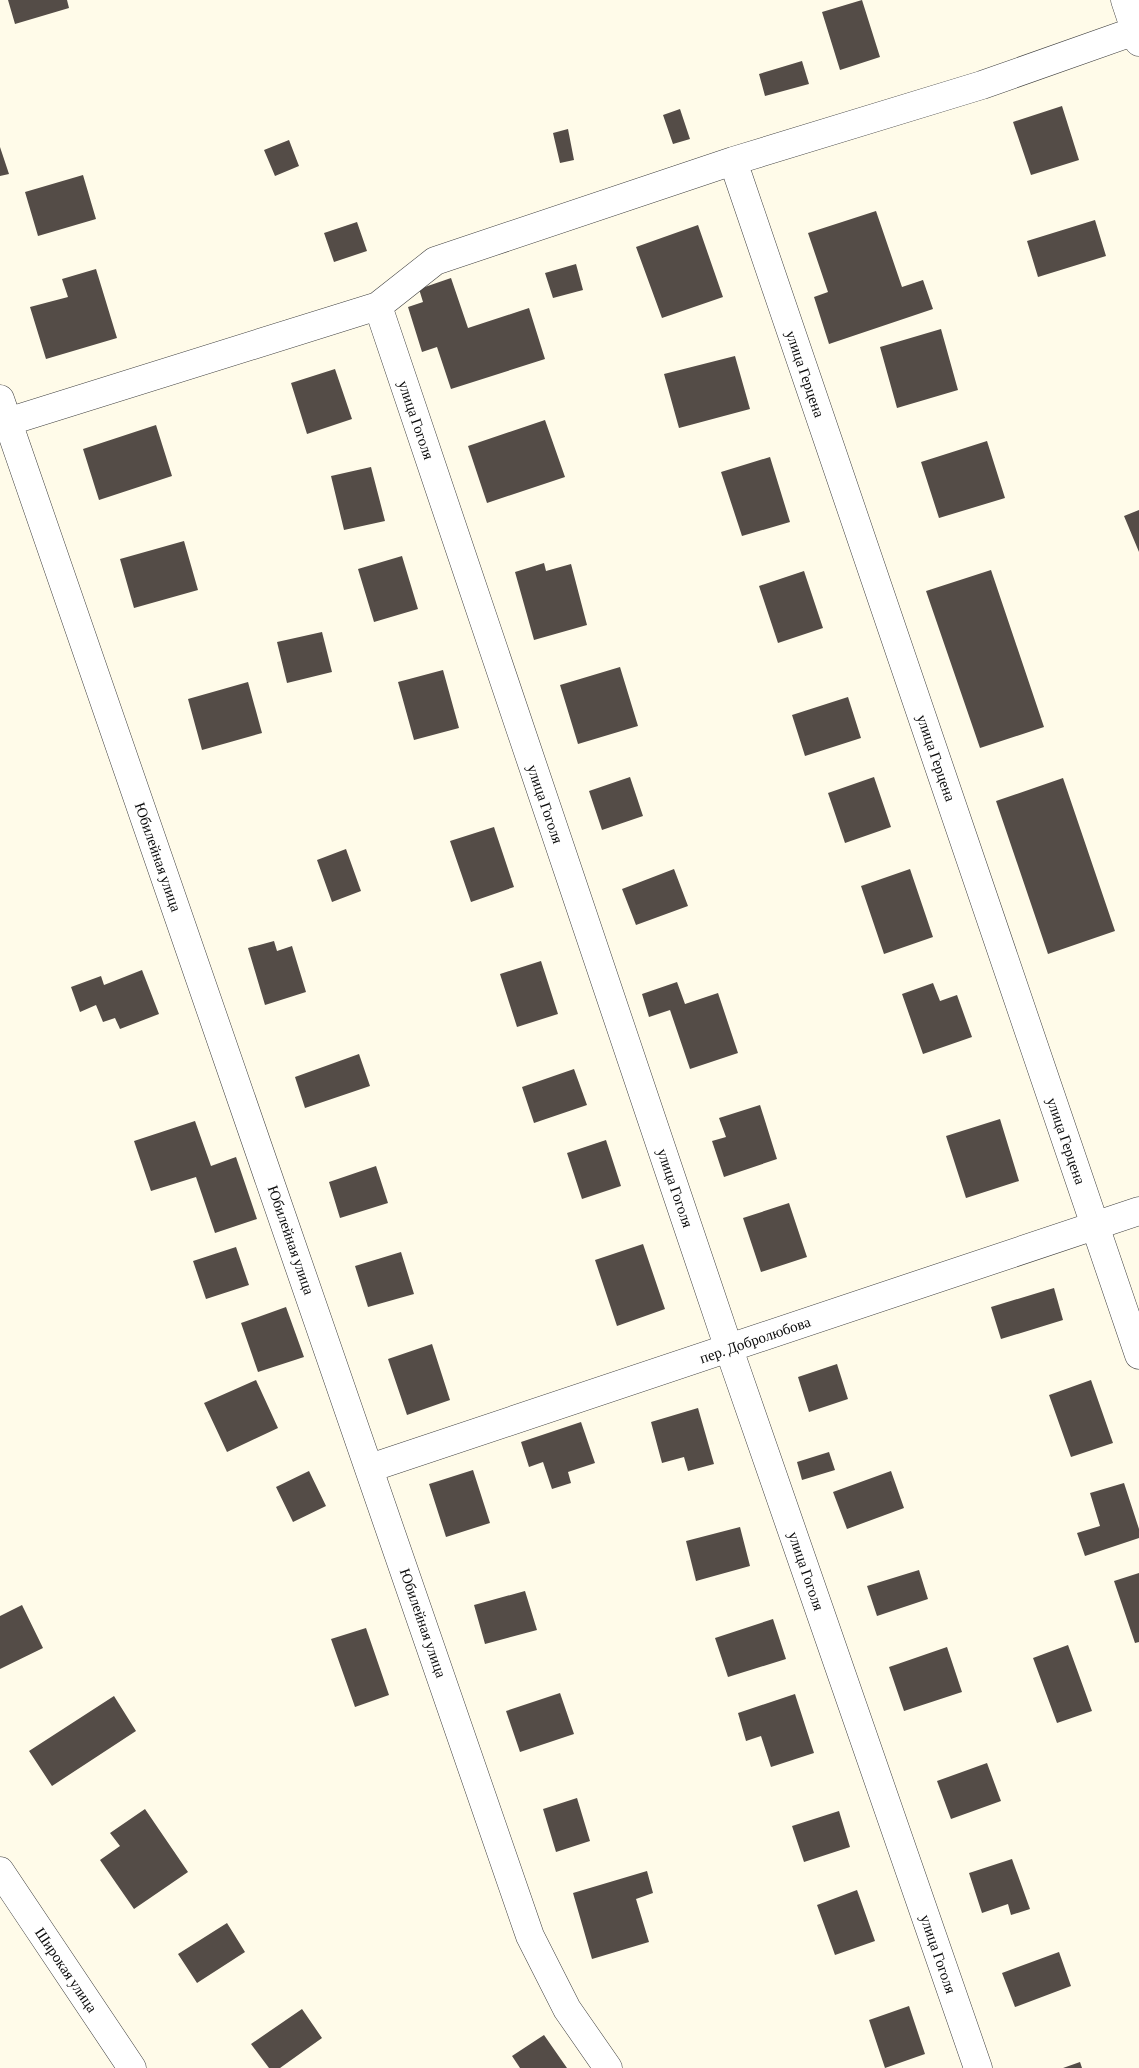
<svg xmlns="http://www.w3.org/2000/svg" width="1139" height="2068" font-family="'Crimson Pro',serif">
	<style>
		.building { fill: #544c47 }
		.lines { fill: none; stroke-linecap: round; stroke-linejoin: round }
		.minor-casing { stroke: #3e3e3e; stroke-width: 29 }
		.minor { stroke: #fff; stroke-width: 28 }
		.labels { text-anchor: middle; stroke-width: 5; stroke-linejoin: round; paint-order: stroke }
		.street-label { font-size: 15px; fill: #0b0b0b; stroke: #fff }
	</style>
	<rect width="100%" height="100%" fill="#fffbe9"/>
	<path class="building" d="M8 0H67L69 8 15 24Z
		M862 0 880 57 840 70 822 12Z
		M802 61 809 84 765 96 759 74Z
		M1062 106 1079 160 1031 175 1013 122Z
		M680 109 690 139 673 144 663 115Z
		M568 129 574 160 560 163 553 133Z
		M289 140 299 166 275 176 264 150Z
		M0 147 9 174 0 176Z
		M83 175 96 219 38 236 25 192Z
		M876 211 902 287 923 280 933 309 829 344 814 297 828 292 808 233Z
		M1095 220 1106 256 1038 277 1027 241Z
		M357 222 367 251 334 262 324 233Z
		M698 225 723 297 662 318 636 247Z
		M576 264 583 290 553 298 545 273Z
		M96 269 117 338 46 359 30 307 68 297 62 279Z
		M451 278 468 328 529 308 545 359 451 389 437 347 422 352 408 307 423 302 419 289Z
		M941 329 958 390 897 408 880 347Z
		M735 356 750 409 679 428 664 374Z
		M335 369 352 419 307 434 291 383Z
		M545 420 565 477 487 503 468 446Z
		M156 425 172 476 99 500 83 449Z
		M987 441 1005 498 939 518 921 462Z
		M770 457 790 522 742 536 721 472Z
		M371 467 385 521 344 530 331 476Z
		M1139 510V552L1124 516Z
		M184 541 198 590 134 608 120 559Z
		M402 556 418 609 374 622 358 569Z
		M544 563 546 571 571 564 587 625 534 640 515 572Z
		M991 570 1044 727 980 748 926 591Z
		M804 571 823 628 778 643 759 586Z
		M322 632 332 672 287 683 277 642Z
		M620 667 638 726 578 744 560 685Z
		M443 670 459 728 414 740 398 682Z
		M248 682 262 733 202 750 188 699Z
		M848 697 861 738 805 756 792 715Z
		M630 777 643 816 602 830 589 791Z
		M874 777 891 827 845 843 828 793Z
		M1063 778 1115 931 1048 954 996 801Z
		M494 827 514 887 471 902 450 841Z
		M346 849 361 891 332 902 317 860Z
		M674 869 688 906 636 925 622 889Z
		M910 869 933 937 884 954 861 886Z
		M274 941 277 951 292 946 306 992 265 1005 248 948Z
		M541 961 558 1014 517 1027 500 974Z
		M142 970 159 1014 120 1029 115 1018 103 1022 96 1005 80 1012 71 987 101 976 104 985Z
		M677 982 685 1004 718 993 738 1053 690 1069 670 1010 649 1017 642 994Z
		M933 983 940 1001 957 995 972 1037 923 1054 902 994Z
		M359 1054 370 1086 305 1108 295 1077Z
		M574 1069 587 1105 534 1123 522 1087Z
		M760 1105 777 1159 724 1177 712 1141 726 1137 719 1118Z
		M1000 1119 1019 1181 966 1198 946 1136Z
		M195 1121 211 1166 236 1157 257 1219 215 1233 196 1177 151 1191 134 1141Z
		M606 1140 621 1186 582 1199 567 1153Z
		M376 1166 388 1203 340 1218 329 1182Z
		M789 1203 807 1257 761 1272 743 1218Z
		M643 1244 665 1309 617 1326 595 1260Z
		M236 1247 249 1285 206 1299 193 1261Z
		M401 1252 414 1294 368 1307 355 1266Z
		M1054 1288 1063 1320 1001 1339 991 1307Z
		M286 1307 304 1357 258 1372 241 1323Z
		M432 1344 450 1400 407 1415 388 1359Z
		M837 1364 848 1399 809 1412 798 1377Z
		M256 1380 278 1428 227 1452 204 1403Z
		M1091 1380 1113 1443 1071 1457 1049 1395Z
		M698 1408 714 1464 688 1471 684 1457 662 1463 651 1422Z
		M581 1422 595 1463 568 1472 571 1483 552 1489 543 1462 529 1467 521 1442Z
		M829 1452 835 1470 802 1480 797 1462Z
		M473 1470 490 1523 446 1537 429 1484Z
		M309 1471 326 1506 293 1522 276 1487Z
		M891 1471 904 1508 847 1529 833 1492Z
		M1124 1483 1139 1529V1538L1085 1556 1077 1533 1100 1526 1090 1493Z
		M740 1527 750 1566 696 1581 686 1541Z
		M919 1570 928 1599 877 1616 867 1586Z
		M1139 1573V1642L1135 1643 1114 1581Z
		M525 1591 537 1630 485 1644 474 1605Z
		M22 1605 43 1648 0 1669V1616Z
		M773 1619 786 1659 728 1677 715 1638Z
		M366 1628 389 1695 355 1707 331 1639Z
		M1068 1645 1092 1711 1057 1723 1033 1658Z
		M947 1647 962 1692 904 1711 889 1667Z
		M560 1693 574 1734 520 1752 506 1711Z
		M795 1694 814 1753 771 1767 761 1736 746 1741 738 1713Z
		M114 1696 136 1731 52 1786 29 1751Z
		M987 1763 1001 1801 951 1819 937 1781Z
		M577 1798 590 1841 556 1852 543 1809Z
		M145 1809 188 1872 134 1909 100 1860 120 1846 110 1833Z
		M839 1811 850 1847 804 1862 792 1826Z
		M1012 1859 1030 1909 1011 1915 1008 1904 982 1913 969 1873Z
		M647 1871 653 1893 636 1899 649 1942 592 1959 573 1893Z
		M857 1890 875 1941 835 1955 817 1905Z
		M227 1923 245 1952 197 1983 178 1954Z
		M1059 1952 1071 1986 1015 2007 1002 1973Z
		M909 2006 925 2054 885 2068 869 2020Z
		M302 2009 322 2038 280 2068H269L251 2044Z
		M544 2035 567 2068H520L512 2056Z
		M1080 2062 1082 2068H1063Z"/>
	<g class="lines">
		<defs>
			<path id="minor" d="M1125 0 1139 42
				M733 161 1139 1355
				M378 306 729 1349 978 2068
				M0 399 530 1936 567 2009 608 2068
				M7 422 378 306 435 261 733 161 982 85 1135 31
				M370 1468 1139 1211
				M0 1871 132 2068"/>
		</defs>
		<use href="#minor" class="minor-casing"/>
		<use href="#minor" class="minor"/>
	</g>
	<g class="labels">
		<g class="street-label">
			<text transform="translate(805 374) rotate(71)" y="5">улица Герцена</text>
			<text transform="translate(416 420) rotate(71)" y="5">улица Гоголя</text>
			<text transform="translate(936 758) rotate(71)" y="5">улица Герцена</text>
			<text transform="translate(545 804) rotate(71)" y="5">улица Гоголя</text>
			<text transform="translate(158 857) rotate(71)" y="5">Юбилейная улица</text>
			<text transform="translate(1066 1141) rotate(71)" y="5">улица Герцена</text>
			<text transform="translate(675 1188) rotate(71)" y="5">улица Гоголя</text>
			<text transform="translate(291 1240) rotate(71)" y="5">Юбилейная улица</text>
			<text transform="translate(755 1340) rotate(-19)" y="5">пер. Добролюбова</text>
			<text transform="translate(806 1571) rotate(71)" y="5">улица Гоголя</text>
			<text transform="translate(423 1623) rotate(71)" y="5">Юбилейная улица</text>
			<text transform="translate(938 1954) rotate(71)" y="5">улица Гоголя</text>
			<text transform="translate(66 1970) rotate(56)" y="5">Широкая улица</text>
		</g>
	</g>
</svg>
